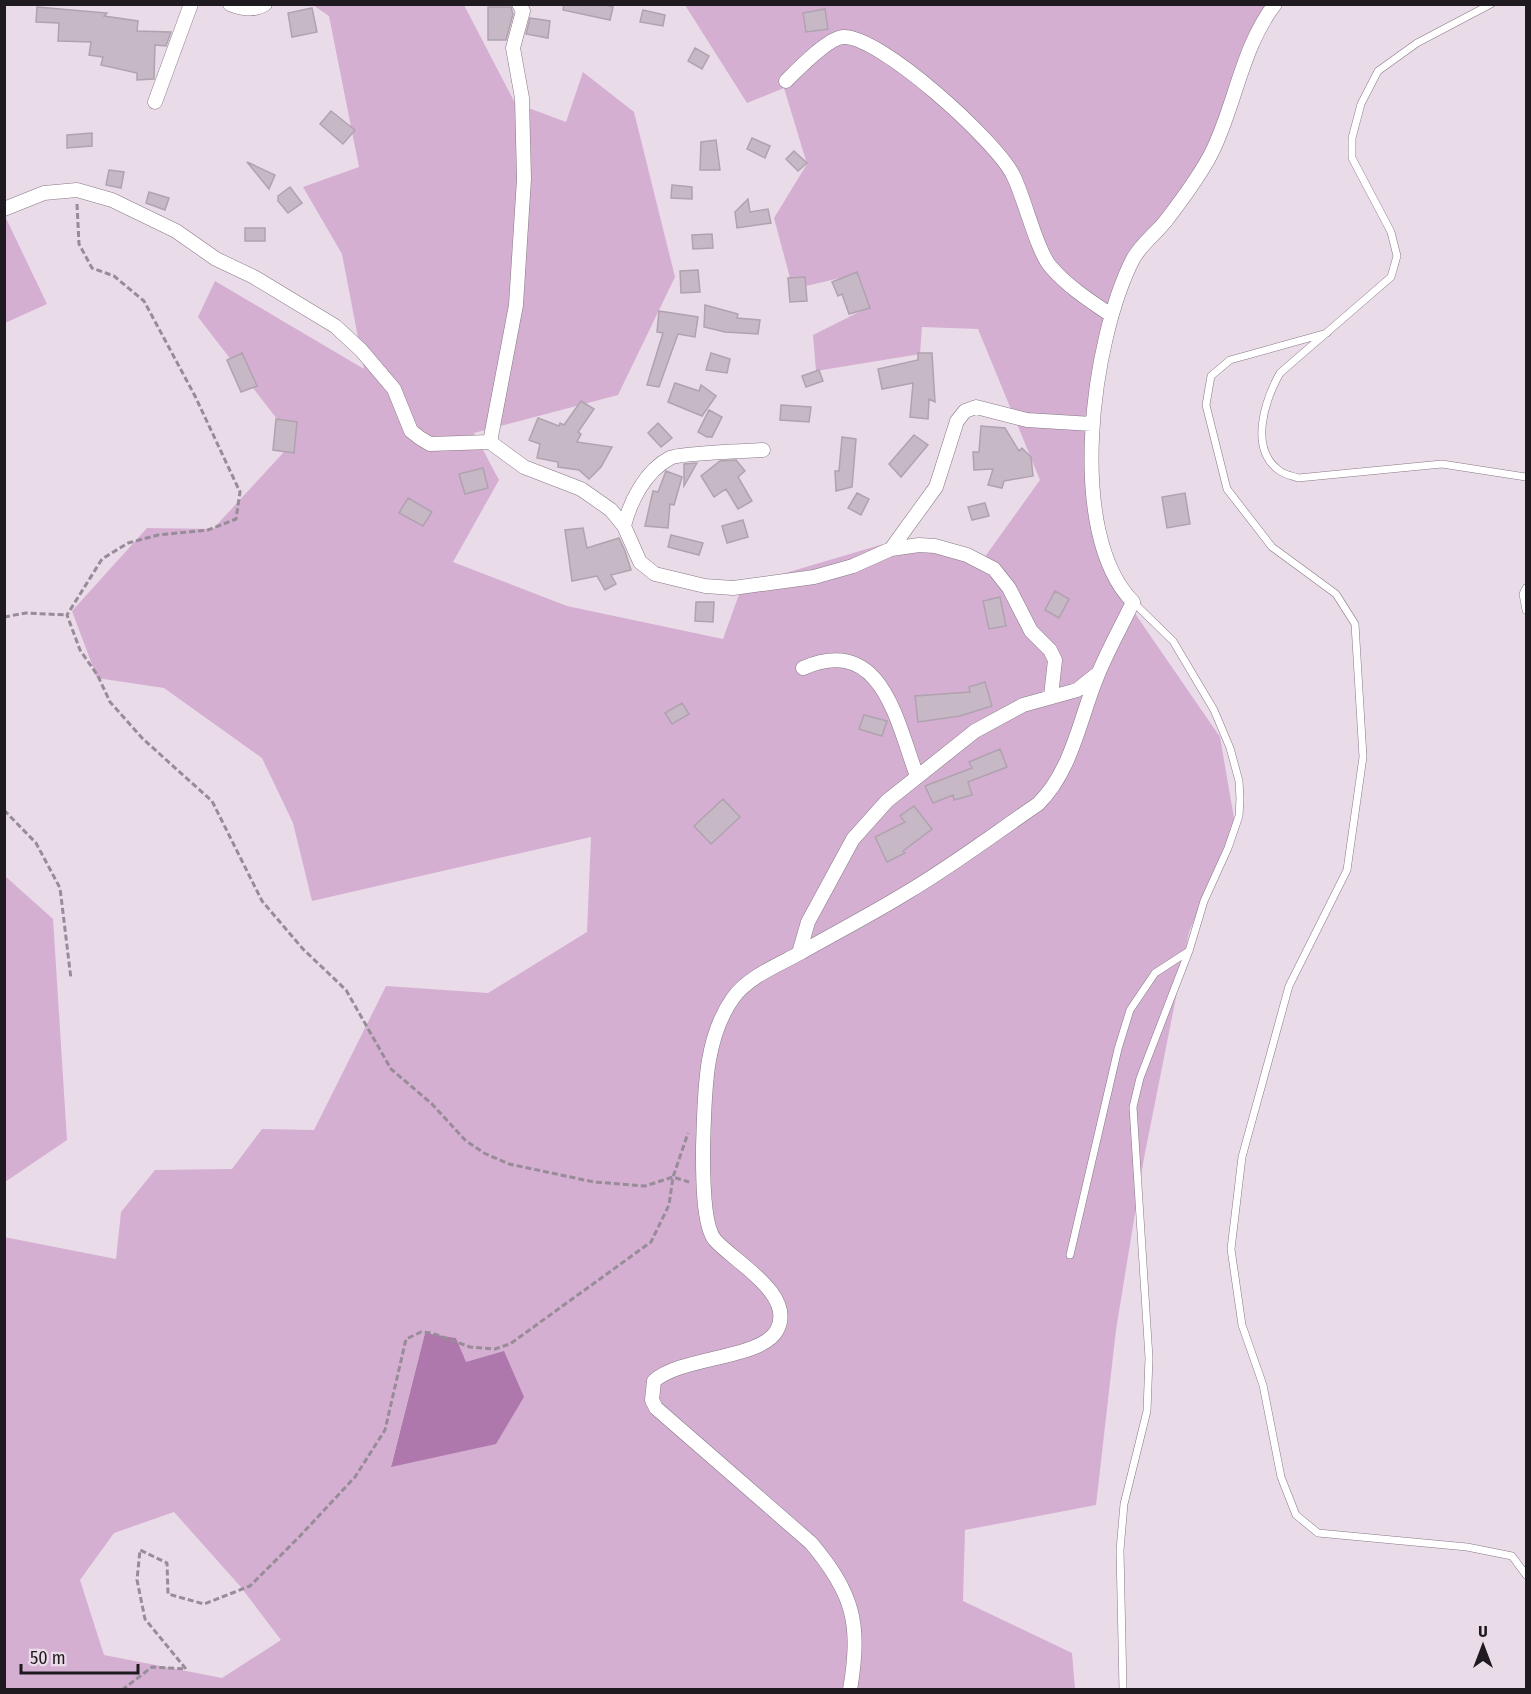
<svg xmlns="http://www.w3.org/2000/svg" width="1531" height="1694" font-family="'Fira Sans Condensed',sans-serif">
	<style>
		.green { fill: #d4afd2; fill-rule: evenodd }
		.water { fill: #ae78ac }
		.building { fill: #c7b8c6; stroke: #b0a2af; stroke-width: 1.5 }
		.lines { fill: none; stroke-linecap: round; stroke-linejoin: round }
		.lane-casing { stroke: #867885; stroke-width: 8 }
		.street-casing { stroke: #867885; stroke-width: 15 }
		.path { stroke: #978c97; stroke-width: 3; stroke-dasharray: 6 3; stroke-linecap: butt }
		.lane { stroke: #fff; stroke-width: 7 }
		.street { stroke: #fff; stroke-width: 14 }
	</style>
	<rect width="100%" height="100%" fill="#eadbe9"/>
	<path class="green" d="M313 5H464L515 103 566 122 583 72 634 112 675 277 618 395 474 433 499 480 453 562 567 606 723 639 742 586 897 540 979 565 1040 480 978 329 922 327 920 354 816 371 813 335 861 311 853 275 793 289 774 218 807 164 784 88 747 103 685 5H1270L1207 162 1113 301 1087 502 1114 583 1220 737 1235 824 1189 932 1144 1158 1116 1330 1096 1505 965 1530 963 1601 1072 1653 1075 1689H5L4 1237 116 1259 121 1212 155 1170 232 1169 262 1129 314 1130 386 986 488 993 587 932 591 837 312 901 293 823 262 758 164 688 97 678 72 611 147 528 213 529 294 441 198 317 215 281 364 369 342 254 303 187 359 167 329 16ZM425 1333 456 1338 465 1362 391 1466ZM174 1512 240 1586 281 1640 222 1678 104 1655 80 1580 114 1533Z
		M4 214 47 304 5 323H4Z
		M5 876 53 919 67 1140 5 1182Z"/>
	<path class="water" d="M425 1333 456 1338 466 1362 504 1351 524 1397 496 1444 391 1467Z"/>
	<path class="building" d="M564 4H602L613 7 610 20 563 10Z
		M37 7 107 13 104 16 138 21 137 31 171 32 166 46 155 45 154 79 137 80V73L101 65 103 57 89 55 91 42 58 41 59 23 36 22Z
		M488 7H511L513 14 506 40H488Z
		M312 8 317 32 292 37 288 13Z
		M825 9 828 29 806 32 803 13Z
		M643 10 665 15 663 26 640 22Z
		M530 18 550 21 548 38 526 34Z
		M695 48 709 56 702 69 688 61Z
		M331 111 355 130 343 144 320 124Z
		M92 133V146L67 148V135Z
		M752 138 770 146 765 158 747 149Z
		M716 140 720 170H700L701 142Z
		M794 151 807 163 798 171 786 159Z
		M247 162 275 175 269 189Z
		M109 170 124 172 121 188 106 185Z
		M672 185 692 187V199L671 198Z
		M290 187 302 203 288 213 278 201V196Z
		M149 192 169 198 165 210 146 203Z
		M748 199 750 212 768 209 771 223 737 228 735 212Z
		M245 228H265V241H245Z
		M712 234 713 248 693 249 692 235Z
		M698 270 700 292 681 293 680 271Z
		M857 272 870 308 849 314 842 294 838 296 832 282Z
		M805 277 807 301 790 302 788 278Z
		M705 305 738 314 737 318 760 320 758 334 725 332 704 327Z
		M659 311 698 317 695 337 678 334 659 387 647 385 663 333 657 332Z
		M242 353 257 386 241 392 227 360Z
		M711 353 730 359 727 373 706 370Z
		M918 353H932L935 402 929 399 928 419 910 417 913 383 882 389 878 369 918 360Z
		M819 370 823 381 806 387 802 376Z
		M675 383 699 391 701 385 716 396 702 416 668 402Z
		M581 401 594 409 578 432 581 434 577 442 612 447 601 467 589 479 579 470 558 467V462L537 458 540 444 529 440 538 418 559 426 560 423 564 425Z
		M781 405 811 407 809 422 780 420Z
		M709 410 722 417 712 437H707L698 432Z
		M276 419 297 422 294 453 273 450Z
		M658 423 672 438 661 447 648 433Z
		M981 426 1005 428 1019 451 1022 448 1031 457 1033 476 1004 481 1002 488 988 485 993 469 974 470 973 452H979Z
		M914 435 928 445 901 477 889 464Z
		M842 437 856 439 852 487 836 491 835 471H839Z
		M736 460 745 471 738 477 752 501 738 509 726 489 714 497 701 476 720 461Z
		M697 463 684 486V464Z
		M483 468 488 488 465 494 459 474Z
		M666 471 682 477 674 505 670 504 668 528 645 526 653 491 658 492Z
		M857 493 869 499 861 515 848 508Z
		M1185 493 1190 524 1167 528 1162 497Z
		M408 498 432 512 423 526 399 513Z
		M985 503 989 516 972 520 968 507Z
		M743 520 748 537 727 543 722 526Z
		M583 528 587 548 619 538 625 551 631 570 611 575 616 584 605 590 597 576 572 581 565 530Z
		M671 535 703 543 699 555 668 547Z
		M1055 591 1069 599 1059 618 1045 610Z
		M1000 597 1006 626 989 629 983 601Z
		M696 602H714L713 622 695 621Z
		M985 682 992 706 960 716 918 722 915 696 970 692 969 687Z
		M682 703 689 714 672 724 665 713Z
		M864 715 887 721 882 736 859 729Z
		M1000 749 1007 767 968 782 972 795 954 800 953 795 933 803 925 786 972 768 969 762Z
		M723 799 740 817 711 844 694 826Z
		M914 806 932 829 903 851 905 853 887 862 875 837 905 822 900 816Z"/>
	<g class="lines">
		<defs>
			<path id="lane" d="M1491 4 1417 43 1378 71 1361 104 1352 138V158L1391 232 1397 256 1391 277 1280 373C1265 400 1248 449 1280 471 1285 475 1293 476 1298 478L1442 464 1526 477
				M1327 333 1230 360 1211 376 1206 405 1227 489 1272 547 1336 594 1355 624 1363 757 1347 870 1289 986 1242 1157 1231 1249 1242 1325 1263 1385 1281 1477 1296 1515 1318 1533 1467 1547 1512 1556 1526 1575
				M1526 588 1523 594 1526 610
				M1070 1255 1118 1049 1130 1010 1155 973 1189 951
				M1123 1690 1120 1550 1124 1504 1147 1411 1149 1358 1133 1107 1140 1078 1189 951 1204 901 1228 848 1239 816 1240 799 1239 781 1230 748 1214 710 1173 641 1133 602"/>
			<path id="street" d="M230 4C242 9 254 11 265 4
				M786 81C797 70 828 38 843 37 880 35 996 141 1013 175 1024 196 1037 252 1051 267 1067 286 1090 301 1111 315
				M155 102 191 4
				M4 209 44 193 77 190 112 200 176 231 216 259 254 277 335 326 361 350 394 389 411 431 420 438 430 444 490 442 524 467 581 489 611 510 624 526 640 562 655 574 705 586 733 588 814 577 853 566 891 549 936 487 957 421 965 411 976 407 1027 420 1092 424
				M490 442 516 305 524 179 522 98 513 48 523 11 519 4
				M624 526C630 502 645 471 670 458 679 453 747 451 763 450
				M891 549 919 545 935 546 967 555 994 569 1009 588 1031 631 1050 650 1055 660 1051 696
				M803 668C882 634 896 720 917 776
				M799 953 808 922 853 839 887 801 975 731 1023 705 1077 690 1097 674
				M850 1690C861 1624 854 1594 811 1543L656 1408 652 1400 654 1381C682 1356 762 1359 777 1330 796 1294 733 1261 715 1240 702 1225 703 1167 703 1147 705 1098 703 1040 733 998 748 977 778 965 800 953 835 933 872 914 906 893 952 866 994 834 1038 804 1073 770 1080 716 1099 672 1109 648 1122 625 1133 602 1065 533 1092 339 1133 259 1141 244 1158 232 1168 218 1184 197 1202 173 1213 150 1236 102 1242 47 1275 4"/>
		</defs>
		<use href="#lane" class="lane-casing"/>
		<use href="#street" class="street-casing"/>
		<path class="path" d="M77 204 79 244 92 268 114 276 144 301 195 396 240 492 236 519 208 530 158 535 128 543 102 559 67 615 80 650 98 676 110 702 143 739 212 801 262 901 303 949 346 990 391 1069 432 1104 466 1141 484 1153 509 1164 594 1182 645 1186 673 1177 689 1182
			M4 617 26 613 67 615
			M4 810 36 843 60 888 71 979
			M122 1690 152 1667 186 1669 145 1619 137 1580 140 1550 167 1563 168 1594 204 1604 250 1586 300 1536 355 1477 385 1430 406 1339 421 1332 432 1333 470 1347 495 1349 510 1344 651 1242 669 1205 673 1177 688 1133"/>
		<use href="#lane" class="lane"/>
		<use href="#street" class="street"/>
	</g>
	<rect width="1531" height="1694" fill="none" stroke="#1f1a1f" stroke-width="12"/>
	<g transform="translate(1483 1646)" stroke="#eadbe9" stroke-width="4.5" paint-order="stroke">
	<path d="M0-4.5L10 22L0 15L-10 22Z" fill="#1f1a1f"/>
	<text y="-9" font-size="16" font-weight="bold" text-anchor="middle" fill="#1f1a1f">U</text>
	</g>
	<path d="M21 1664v9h117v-9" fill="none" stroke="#1f1a1f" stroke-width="3"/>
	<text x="30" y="1664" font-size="18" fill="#1f1a1f" stroke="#eadbe9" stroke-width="4.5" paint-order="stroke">50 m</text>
</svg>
